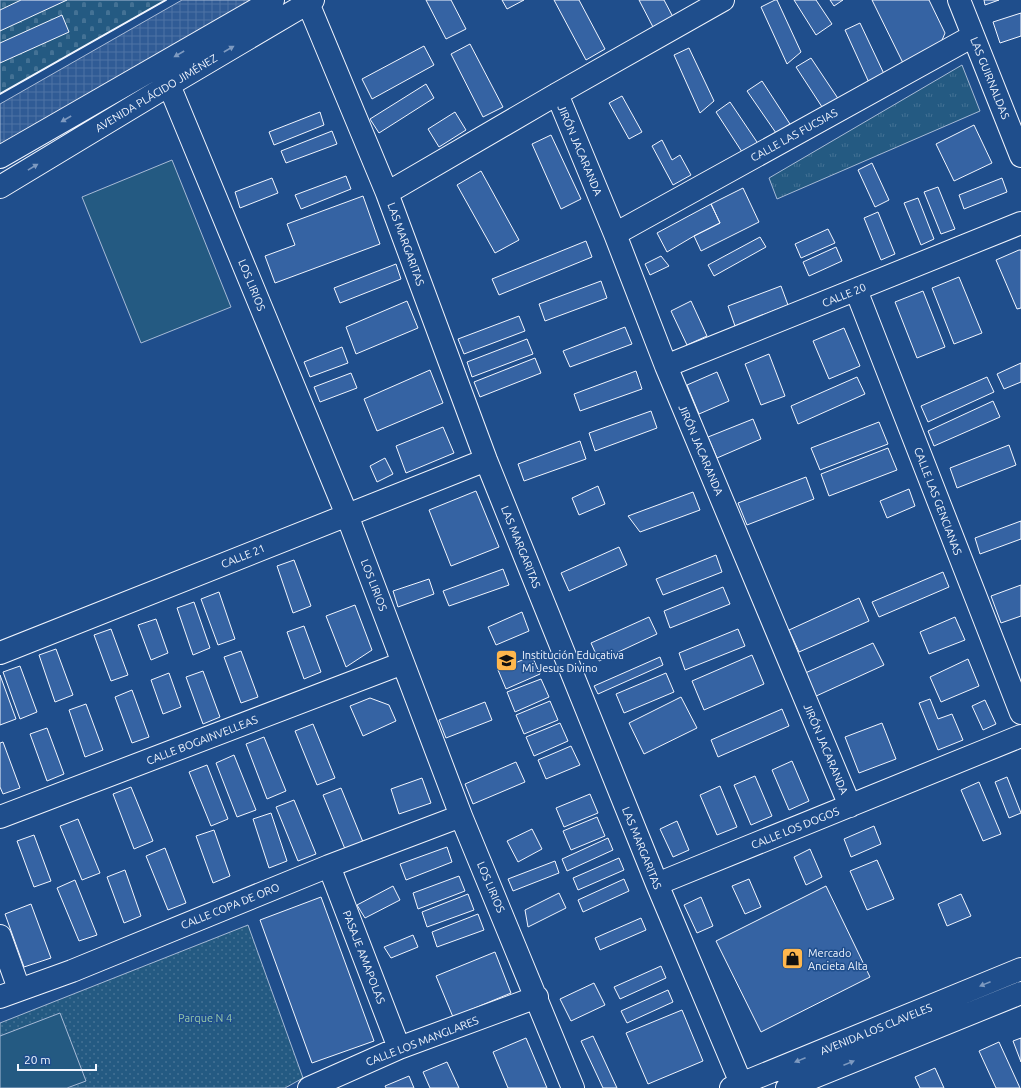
<svg xmlns="http://www.w3.org/2000/svg" width="1021" height="1088" font-family="Ubuntu,sans-serif">
	<style>
		.grass { fill: url(#grass-tufts); stroke: #a8bbd7 }
		.cemetery { fill: url(#cemetery-stones); stroke: #a8bbd7 }
		.park { fill: url(#park-dots); stroke: #a8bbd7 }
		.pitch { fill: #245a82; stroke: #a8bbd7 }
		.plaza { fill: url(#plaza-grid); stroke: #a8bbd7 }
		.building { fill: #3563a3; stroke: #f2f6ff }
		.lines { fill: none; stroke-linecap: round; stroke-linejoin: round }
		.minor-casing { stroke: #f2f6ff; stroke-width: 24 }
		.minor { stroke: #1f4e8c; stroke-width: 22 }
		.wall { stroke: #f2f6ff; stroke-width: 2 }
		.oneway { fill: #7e9ac0 }
		.labels { text-anchor: middle; stroke-width: 3; stroke-linejoin: round; paint-order: stroke }
		.street-label { font-size: 11px; fill: #f2f6ff; stroke: #1f4e8c }
		.poi-label { font-size: 11px; fill: #f2f6ff; stroke: #1f4e8c; text-anchor: start }
		.park-label { font-size: 11px; fill: #97c8a6; stroke: #1f4e8c }
	</style>
	<defs>
		<pattern id="grass-tufts" width="24" height="20" patternUnits="userSpaceOnUse"><rect width="24" height="20" fill="#245a82"/><path d="M3 7l-1-3M5 7V3M7 7l1-3M15 17l-1-3M17 17v-4M19 17l1-3" fill="none" stroke="#447295"/></pattern>
		<pattern id="cemetery-stones" width="16" height="16" patternUnits="userSpaceOnUse"><rect width="16" height="16" fill="#245a82"/><path d="M2 7V4a2 2 0 0 1 4 0v3zM10 15v-3a2 2 0 0 1 4 0v3z" fill="#447295"/></pattern>
		<pattern id="park-dots" width="8" height="8" patternUnits="userSpaceOnUse"><rect width="8" height="8" fill="#245a82"/><path d="M2 2h.1M6 6h.1" fill="none" stroke="#447295" stroke-width="1.8" stroke-linecap="round"/></pattern>
		<pattern id="plaza-grid" width="8" height="8" patternUnits="userSpaceOnUse"><rect width="8" height="8" fill="#305b95"/><path d="M0 4h8M4 0v8" fill="none" stroke="#4e73a5"/></pattern>
	</defs>
	<rect width="100%" height="100%" fill="#1f4e8c"/>
	<path class="grass" d="M962 65 980 111 777 199 769 178Z"/>
	<path class="cemetery" d="M0 0H166L0 94Z"/>
	<path class="park" d="M248 925 303 1078 285 1088H0V1023Z"/>
	<path class="pitch" d="M172 160 231 307 141 343 82 197Z
		M60 1013 86 1081 67 1088H0V1036Z"/>
	<path class="plaza" d="M182 0H262L0 148V104Z"/>
	<path class="building" d="M21 0H67L0 31V10Z
		M426 0H451L466 29 446 39Z
		M502 0H524L507 9Z
		M554 0H579L605 49 586 60Z
		M639 0H664L673 17 653 27Z
		M775 0H777L801 52 787 64 761 7Z
		M794 0H816L832 24 816 35Z
		M830 0H843L834 6Z
		M872 0H929L945 33 940 45 903 63Z
		M984 0H999L985 5Z
		M1021 13V36L1000 43 993 22Z
		M62 15 69 32 0 63V43Z
		M860 23 885 76 871 87 845 30Z
		M470 44 503 107 483 117 451 54Z
		M424 46 434 65 372 99 362 79Z
		M689 48 714 101 700 113 674 55Z
		M811 58 839 100 824 110 796 67Z
		M762 81 790 124 776 133 747 91Z
		M426 84 434 98 379 133 370 119Z
		M622 96 642 132 629 139 609 103Z
		M730 102 759 145 744 155 716 112Z
		M320 112 324 125 274 145 269 132Z
		M455 112 466 130 439 147 428 129Z
		M974 125 992 163 954 181 936 144Z
		M332 131 337 144 286 163 281 151Z
		M551 135 581 199 561 209 532 144Z
		M662 140 672 160 680 155 691 175 673 185 652 146Z
		M872 163 889 200 875 207 858 170Z
		M481 171 519 240 495 253 457 185Z
		M346 176 351 189 301 209 295 195Z
		M272 178 278 193 240 208 235 192Z
		M1002 178 1007 192 964 209 959 195Z
		M938 187 955 229 941 234 924 192Z
		M743 188 759 222 701 251 694 236 720 223 711 204Z
		M363 196 380 244 275 283 265 256 295 245 287 224Z
		M918 198 934 239 921 245 904 203Z
		M711 204 720 223 694 236 667 252 657 233Z
		M878 212 895 254 881 260 864 218Z
		M828 229 835 243 801 258 795 244Z
		M760 237 766 247 714 276 708 265Z
		M586 241 592 257 499 295 492 279Z
		M836 247 842 261 809 276 803 262Z
		M1019 250H1021V308L1017 309 996 260Z
		M661 256 669 266 650 275 645 264Z
		M396 264 401 279 340 303 334 288Z
		M959 277 982 333 954 344 932 288Z
		M601 281 607 298 545 321 539 304Z
		M781 286 788 305 735 326 728 306Z
		M923 291 945 347 917 358 895 302Z
		M407 301 418 328 356 354 346 327Z
		M691 301 707 336 687 345 671 311Z
		M519 316 525 331 464 354 458 339Z
		M625 327 632 344 570 367 563 351Z
		M844 328 860 366 829 379 813 341Z
		M527 339 533 354 472 377 467 362Z
		M342 347 348 363 310 377 304 362Z
		M769 354 785 396 761 405 745 364Z
		M535 358 541 373 480 397 474 382Z
		M1021 363V382L1004 389 997 374Z
		M430 370 443 403 377 431 364 399Z
		M636 371 642 389 580 411 574 394Z
		M717 372 729 401 699 414 687 385Z
		M351 373 357 388 320 402 314 387Z
		M857 377 865 394 798 424 791 406Z
		M987 377 994 392 928 422 921 406Z
		M993 401 1000 417 934 446 928 431Z
		M651 411 657 428 595 451 589 433Z
		M753 419 761 439 717 458 708 437Z
		M879 422 888 444 820 470 811 448Z
		M443 427 454 453 406 473 396 446Z
		M580 441 586 459 524 481 518 464Z
		M1009 445 1016 465 957 488 950 468Z
		M888 448 897 470 829 496 821 474Z
		M385 458 393 474 377 482 370 466Z
		M806 477 814 499 747 525 738 503Z
		M598 486 605 504 579 515 572 498Z
		M909 489 915 506 887 518 880 501Z
		M476 491 499 547 451 566 429 510Z
		M693 492 700 510 640 532 628 516Z
		M1021 521V539L980 554 975 538Z
		M619 547 627 565 569 591 561 573Z
		M716 555 722 572 663 595 656 579Z
		M294 560 311 606 293 613 277 566Z
		M503 569 509 585 449 606 443 591Z
		M943 572 949 587 879 617 872 602Z
		M429 579 434 594 398 607 393 591Z
		M1021 585V616L1001 623 991 596Z
		M723 587 730 604 670 628 664 611Z
		M219 592 235 639 218 645 201 599Z
		M859 598 869 621 799 652 789 630Z
		M194 602 210 648 193 655 177 608Z
		M355 605 372 650 346 667 326 616Z
		M522 612 529 631 496 645 488 627Z
		M649 617 657 634 599 661 591 643Z
		M955 617 965 640 929 654 920 632Z
		M156 619 168 653 151 660 138 625Z
		M304 626 321 672 304 679 287 632Z
		M111 629 128 675 111 681 94 635Z
		M738 629 745 646 685 670 679 653Z
		M873 643 884 665 814 697 803 674Z
		M56 649 73 695 55 702 39 655Z
		M241 651 258 697 241 703 224 657Z
		M752 655 764 684 704 710 692 681Z
		M532 656 540 674 506 689 498 670Z
		M660 657 663 665 598 694 594 686Z
		M968 659 979 686 941 702 930 677Z
		M20 666 37 712 20 719 3 672Z
		M203 671 220 717 203 724 186 677Z
		M169 673 181 707 163 714 151 680Z
		M666 673 674 692 624 713 616 694Z
		M0 675 16 719 0 725Z
		M541 679 549 697 515 712 507 692Z
		M132 690 149 737 132 743 115 697Z
		M681 697 697 728 644 754 629 723Z
		M370 698 389 705 396 721 363 736 350 706Z
		M930 699 938 719 952 714 963 740 938 750 919 703Z
		M985 700 996 724 983 730 972 706Z
		M550 701 558 720 524 734 516 715Z
		M485 702 492 720 446 738 439 720Z
		M86 704 103 750 85 757 69 710Z
		M782 709 789 726 718 757 711 740Z
		M560 723 568 741 534 756 526 737Z
		M882 723 896 759 859 773 845 737Z
		M313 724 335 778 317 785 295 731Z
		M47 728 64 774 47 781 30 734Z
		M264 737 286 791 267 799 246 744Z
		M3 742 20 788 3 794 0 787V743Z
		M571 746 580 765 546 779 538 760Z
		M234 755 256 810 237 817 216 763Z
		M792 761 809 801 789 810 772 770Z
		M516 762 525 782 473 804 465 784Z
		M207 765 228 819 211 826 189 772Z
		M755 776 772 816 751 825 734 785Z
		M1007 777 1021 813 1009 818 995 782Z
		M422 778 431 803 399 814 391 789Z
		M979 782 1001 834 983 841 961 790Z
		M720 786 737 827 717 835 700 795Z
		M131 787 153 841 134 849 113 794Z
		M341 788 363 842 345 849 323 795Z
		M590 794 598 813 564 827 556 808Z
		M294 800 316 854 298 861 276 807Z
		M271 813 287 861 269 868 253 819Z
		M597 817 605 836 571 850 563 831Z
		M78 819 100 873 82 880 60 826Z
		M677 821 689 850 673 857 660 829Z
		M874 826 881 844 851 857 844 839Z
		M532 829 542 849 518 862 507 841Z
		M214 830 230 876 213 883 196 836Z
		M34 835 51 881 34 887 17 841Z
		M608 838 613 850 567 871 562 859Z
		M447 847 452 862 406 880 400 864Z
		M165 848 186 903 168 910 146 856Z
		M810 849 822 877 806 885 794 857Z
		M619 858 624 870 578 890 573 878Z
		M877 860 894 899 867 910 850 871Z
		M555 861 559 873 513 891 508 879Z
		M125 870 141 916 124 923 107 877Z
		M459 876 465 891 418 909 413 893Z
		M624 879 629 891 583 912 578 900Z
		M749 879 761 907 745 914 732 886Z
		M75 880 97 935 79 941 57 888Z
		M393 886 400 900 365 918 357 905Z
		M826 886 870 977 761 1032 716 941Z
		M559 893 566 908 528 927 525 910Z
		M468 894 474 910 427 927 422 912Z
		M961 894 971 916 947 926 938 904Z
		M321 897 374 1041 312 1063 260 920Z
		M701 897 713 926 697 933 684 905Z
		M31 904 51 958 24 967 5 914Z
		M478 914 484 930 437 947 432 932Z
		M641 918 646 930 600 950 595 938Z
		M413 935 418 947 391 958 384 947Z
		M495 952 511 993 453 1017 436 976Z
		M661 966 666 978 620 999 614 987Z
		M594 983 605 1005 571 1021 560 999Z
		M668 990 673 1002 627 1023 621 1011Z
		M682 1010 703 1061 648 1084 626 1033Z
		M593 1036 617 1088H603L581 1041Z
		M526 1038 547 1088H508L493 1052Z
		M1021 1038V1062L1013 1041Z
		M999 1042 1020 1088H996L979 1051Z
		M447 1062 459 1088H430L423 1072Z
		M935 1068 944 1088H920L915 1077Z
		M409 1076 414 1088H386L385 1086Z"/>
	<g class="lines">
		<defs>
			<path id="minor" d="M959 0 1021 156
				M308 3 387 193 486 460 657 884 743 1088
				M169 85 347 515 461 816 573 1088
				M557 94 615 234 666 366 850 806
				M0 157 273 0
				M0 187 169 85 313 0
				M387 193 557 94 723 0
				M615 234 973 36
				M856 290 1021 713
				M666 366 1021 223
				M0 653 486 460
				M0 817 403 663
				M329 866 399 1048
				M657 884 1021 736
				M0 936 19 989
				M0 997 72 971 329 866 461 816
				M309 1088 399 1048 537 997
				M731 1088 1021 969
				M787 1088 1021 993"/>
		</defs>
		<use href="#minor" class="minor-casing"/>
		<use href="#minor" class="minor"/>
		<path class="wall" d="M0 94 166 0"/>
	</g>
	<defs><path id="oneway-solid" d="M-6-.8H1V-3.2L6.5 0L1 3.2V.8H-6Z"/></defs>
	<g class="oneway">
		<use href="#oneway-solid" transform="translate(229 49) rotate(-30)"/>
		<use href="#oneway-solid" transform="translate(179 54) rotate(150)"/>
		<use href="#oneway-solid" transform="translate(66 119) rotate(150)"/>
		<use href="#oneway-solid" transform="translate(33 167) rotate(-31)"/>
		<use href="#oneway-solid" transform="translate(985 984) rotate(158)"/>
		<use href="#oneway-solid" transform="translate(800 1060) rotate(158)"/>
		<use href="#oneway-solid" transform="translate(849 1063) rotate(-22)"/>
	</g>
	<defs>
		<symbol id="school-square" viewBox="-11 -11 22 22"><rect x="-9" y="-9" width="18" height="18" rx="4" fill="#ffb74d" stroke="#1f4e8c"/><path d="M0-5L7-2L0 1L-7-2ZM-4 1L0 2.5L4 1V4Q0 6-4 4Z" fill="#111"/></symbol>
		<symbol id="shop-square" viewBox="-11 -11 22 22"><rect x="-9" y="-9" width="18" height="18" rx="4" fill="#ffb74d" stroke="#1f4e8c"/><path d="M-5-2.5h2.3a2.7 3.5 0 0 1 5.4 0H5L5.5 6h-11ZM-1.5-2.5h3a1.5 2.3 0 0 0-3 0Z" fill="#111"/></symbol>
	</defs>
	<g fill-rule="evenodd">
		<use href="#school-square" x="494" y="648" width="25" height="25"/>
		<use href="#shop-square" x="780" y="946" width="25" height="25"/>
	</g>
	<g class="labels">
		<g class="street-label">
			<text transform="translate(990 78) rotate(68)" y="4">LAS GUIRNALDAS</text>
			<text transform="translate(156 93) rotate(-31)" y="4">AVENIDA PLÁCIDO JIMÉNEZ</text>
			<text transform="translate(794 135) rotate(-29)" y="4">CALLE LAS FUCSIAS</text>
			<text transform="translate(580 150) rotate(67)" y="4">JIRÓN JACARANDA</text>
			<text transform="translate(406 244) rotate(70)" y="4">LAS MARGARITAS</text>
			<text transform="translate(252 285) rotate(68)" y="4">LOS LIRIOS</text>
			<text transform="translate(844 295) rotate(-22)" y="4">CALLE 20</text>
			<text transform="translate(701 450) rotate(67)" y="4">JIRÓN JACARANDA</text>
			<text transform="translate(938 501) rotate(69)" y="4">CALLE LAS GENCIANAS</text>
			<text transform="translate(521 547) rotate(68)" y="4">LAS MARGARITAS</text>
			<text transform="translate(243 556) rotate(-22)" y="4">CALLE 21</text>
			<text transform="translate(374 585) rotate(69)" y="4">LOS LIRIOS</text>
			<text transform="translate(202 740) rotate(-21)" y="4">CALLE BOGAINVELLEAS</text>
			<text transform="translate(826 749) rotate(67)" y="4">JIRÓN JACARANDA</text>
			<text transform="translate(795 828) rotate(-22)" y="4">CALLE LOS DOGOS</text>
			<text transform="translate(642 848) rotate(68)" y="4">LAS MARGARITAS</text>
			<text transform="translate(491 887) rotate(67)" y="4">LOS LIRIOS</text>
			<text transform="translate(230 906) rotate(-22)" y="4">CALLE COPA DE ORO</text>
			<text transform="translate(364 957) rotate(69)" y="4">PASAJE AMAPOLAS</text>
			<text transform="translate(876 1029) rotate(-22)" y="4">AVENIDA LOS CLAVELES</text>
			<text transform="translate(422 1041) rotate(-21)" y="4">CALLE LOS MANGLARES</text>
		</g>
		<g class="poi-label">
			<text x="522" y="659">Institución Educativa<tspan x="522" dy="13">Mi Jesus Divino</tspan></text>
			<text x="808" y="957">Mercado<tspan x="808" dy="13">Ancieta Alta</tspan></text>
		</g>
		<g class="park-label">
			<text x="205" y="1022">Parque N 4</text>
		</g>
	</g>
	<path d="M18 1064v6h78v-6" fill="none" stroke="#f2f6ff" stroke-width="2"/>
	<text x="24" y="1064" font-size="12" fill="#f2f6ff" stroke="#1f4e8c" stroke-width="3" paint-order="stroke">20 m</text>
</svg>
